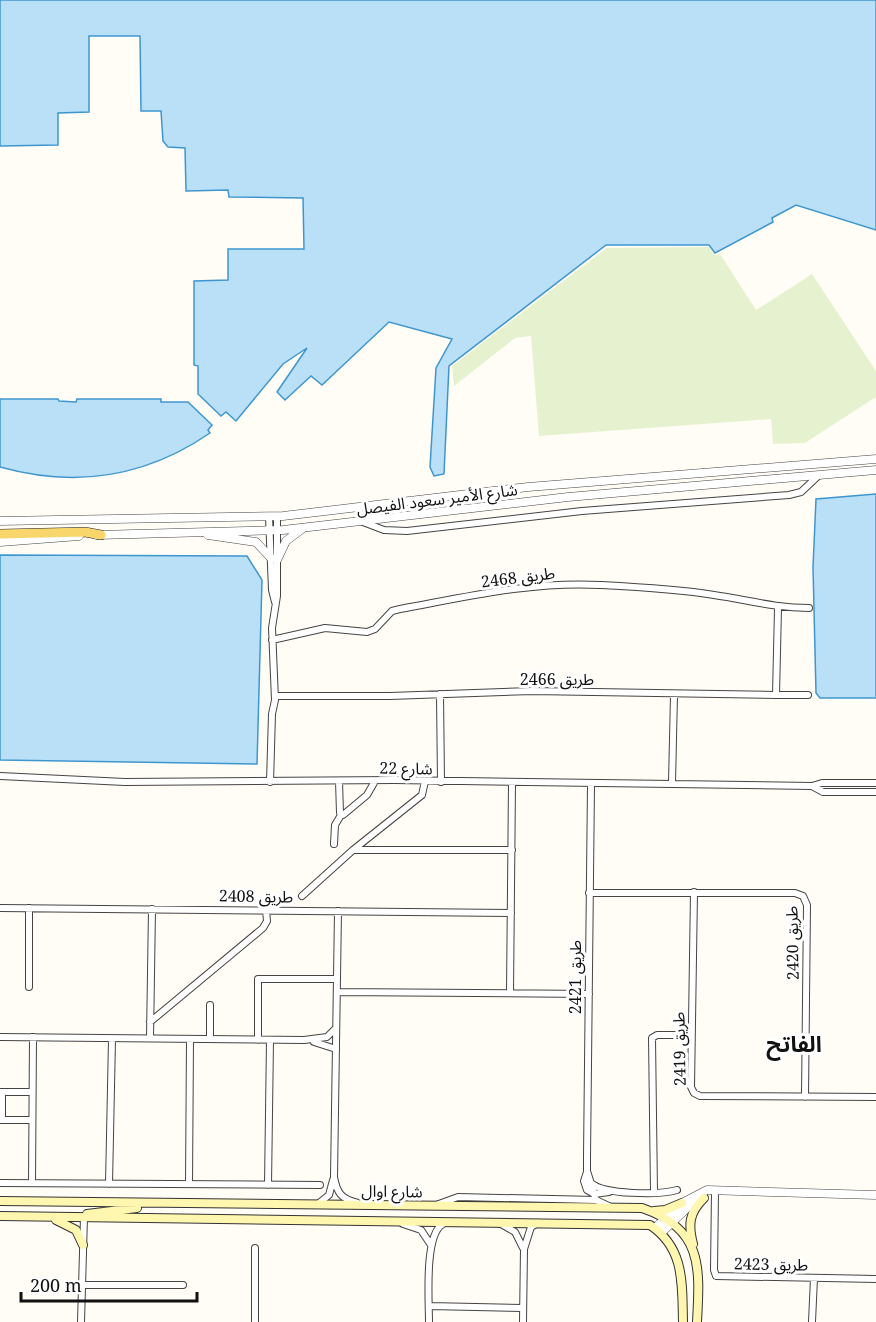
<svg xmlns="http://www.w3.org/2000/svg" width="876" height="1322" font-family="'Noto Serif','Noto Sans Arabic',serif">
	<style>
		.pitch { fill: #e6f2cf }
		.water { fill: #b9e0f7; stroke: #3f96cf; stroke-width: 1.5 }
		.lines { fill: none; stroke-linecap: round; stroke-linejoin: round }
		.minor-casing { stroke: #444; stroke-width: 8 }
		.tertiary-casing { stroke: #444; stroke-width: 9 }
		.secondary-casing { stroke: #333; stroke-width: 10 }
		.primary-casing { stroke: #222; stroke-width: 10 }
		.minor { stroke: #fff; stroke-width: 6 }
		.tertiary { stroke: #fff; stroke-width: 8 }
		.secondary { stroke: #fff6b0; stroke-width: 8 }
		.primary { stroke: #f9d66b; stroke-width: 9 }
		.labels { text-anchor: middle; stroke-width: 6; stroke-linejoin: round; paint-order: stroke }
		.street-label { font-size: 16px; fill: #111; stroke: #fff }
		.district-label { font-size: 22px; font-weight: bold; fill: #111; stroke: #fff }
	</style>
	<rect width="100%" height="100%" fill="#fffdf5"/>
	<path class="pitch" d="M709 247 715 255 720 254 756 310 812 274 876 371V397L805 443 773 444 771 419 539 436 531 336 515 338 454 386 452 366 607 248Z"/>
	<path class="water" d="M0 0H876V230L796 205 772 218 773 222 715 253 709 245H606L449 366 444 474 434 476 430 467 436 368 452 339 389 322 322 385 311 376 285 400 277 392 307 348 283 364 236 421 226 412 221 416 198 394V366L194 365V281L228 280V249H304L303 198 229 197 228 190 186 191 185 148 168 147 163 141 161 111H141L140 36H89V112L58 113V145L0 146Z
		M0 399H58L59 401 76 402 77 399H161V402H188L212 425 208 430 210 433C146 477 75 488 0 467Z
		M876 494V698H820L816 693 813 567 816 499Z
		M0 555 247 556 262 580 257 764 0 760Z"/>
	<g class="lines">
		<defs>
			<path id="minor" d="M269 517 272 590 275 602
				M363 522 384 530 407 531 582 511 789 495 801 492 818 476
				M272 640 325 628 367 632 375 629 392 611 400 609C466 597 533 581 600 585 638 587 677 589 714 595 748 600 775 608 809 608
				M440 694 441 782
				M776 695H808
				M275 696H390L532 691 776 695 778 608
				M0 776 125 782 394 780 812 786 822 783H876
				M339 781 340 813 343 815 367 795 375 781
				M270 782 272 714 275 700 272 628 277 596V517
				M672 783 674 695
				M591 784 587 1157V1171L596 1200
				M812 786 823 792H876
				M334 844 335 825 341 815
				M353 850H512
				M694 892 691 1087 694 1093 700 1096 876 1097
				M589 893H795L803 896 807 905 805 1097
				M302 896 353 850 422 795 425 781
				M0 908 511 913
				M29 908V987
				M338 911 334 1177C337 1193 341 1199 358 1203
				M337 992 589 994
				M510 993 512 783
				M210 1005V1039
				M150 1022 263 928 267 921 266 910
				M0 1037 304 1040 327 1037 336 1028
				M150 1038 152 909
				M258 1040V979H337
				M314 1042 336 1049
				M0 1092H32
				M0 1120H32
				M2 1120V1092
				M587 1172 584 1181 587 1190 594 1194 609 1192
				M0 1183 320 1185
				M32 1183 33 1037
				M591 1183C604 1195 660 1195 677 1190
				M109 1184 112 1039
				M189 1184 190 1039
				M268 1185 270 1040
				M715 1191 714 1270 716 1276 876 1279
				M654 1192 652 1038 657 1035H690
				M319 1203 329 1195 333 1180
				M436 1205 458 1197 596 1200 611 1207
				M403 1224 421 1230 431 1245
				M501 1224 515 1232 523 1248
				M255 1248V1322
				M82 1285H183
				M429 1306 523 1308
				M81 1322 84 1217
				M429 1322C429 1301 424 1234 443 1224
				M523 1322 524 1249 531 1227 538 1223
				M812 1322 814 1278"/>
			<path id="tertiary" d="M0 521 283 516 528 487 876 459
				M97 535 283 530 568 497 876 470
				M208 535 256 542 271 558
				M0 542 79 536
				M277 560 286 541 302 529
				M655 1228 682 1203 707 1190 876 1195
				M661 1233 688 1207 703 1198"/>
			<path id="secondary" d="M0 1201 642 1208C703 1229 700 1267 697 1322
				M654 1211 665 1210 682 1203
				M87 1214 137 1208
				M0 1216 650 1225C685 1248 682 1284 683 1322
				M56 1220 76 1230 83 1245
				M693 1244C688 1224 689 1213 704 1198"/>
			<path id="primary" d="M0 534 85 532 101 535"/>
		</defs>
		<use href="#minor" class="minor-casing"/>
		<use href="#tertiary" class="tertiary-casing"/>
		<use href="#secondary" class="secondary-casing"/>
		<use href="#primary" class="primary-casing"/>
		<use href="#minor" class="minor"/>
		<use href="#tertiary" class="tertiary"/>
		<use href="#secondary" class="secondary"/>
		<use href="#primary" class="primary"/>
	</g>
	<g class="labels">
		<g class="street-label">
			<text transform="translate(437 499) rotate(-7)" y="6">شارع الأمير سعود الفيصل</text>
			<text transform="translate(518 577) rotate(-7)" y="6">طريق 2468</text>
			<text x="557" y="685">طريق 2466</text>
			<text transform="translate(406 768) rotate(1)" y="6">شارع 22</text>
			<text transform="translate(256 896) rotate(1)" y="6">طريق 2408</text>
			<text transform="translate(792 943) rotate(-91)" y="6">طريق 2420</text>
			<text transform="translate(575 977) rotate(-90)" y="6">طريق 2421</text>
			<text transform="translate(679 1049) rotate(-91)" y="6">طريق 2419</text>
			<text transform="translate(392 1191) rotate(1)" y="6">شارع اوال</text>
			<text transform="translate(771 1264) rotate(1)" y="6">طريق 2423</text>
		</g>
		<g class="district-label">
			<text x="794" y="1052">الفاتح</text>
		</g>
	</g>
	<path d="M21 1292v9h176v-9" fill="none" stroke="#111111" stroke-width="3"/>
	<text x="30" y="1292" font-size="18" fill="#111111" stroke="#ffffff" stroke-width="4.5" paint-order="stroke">200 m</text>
</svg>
